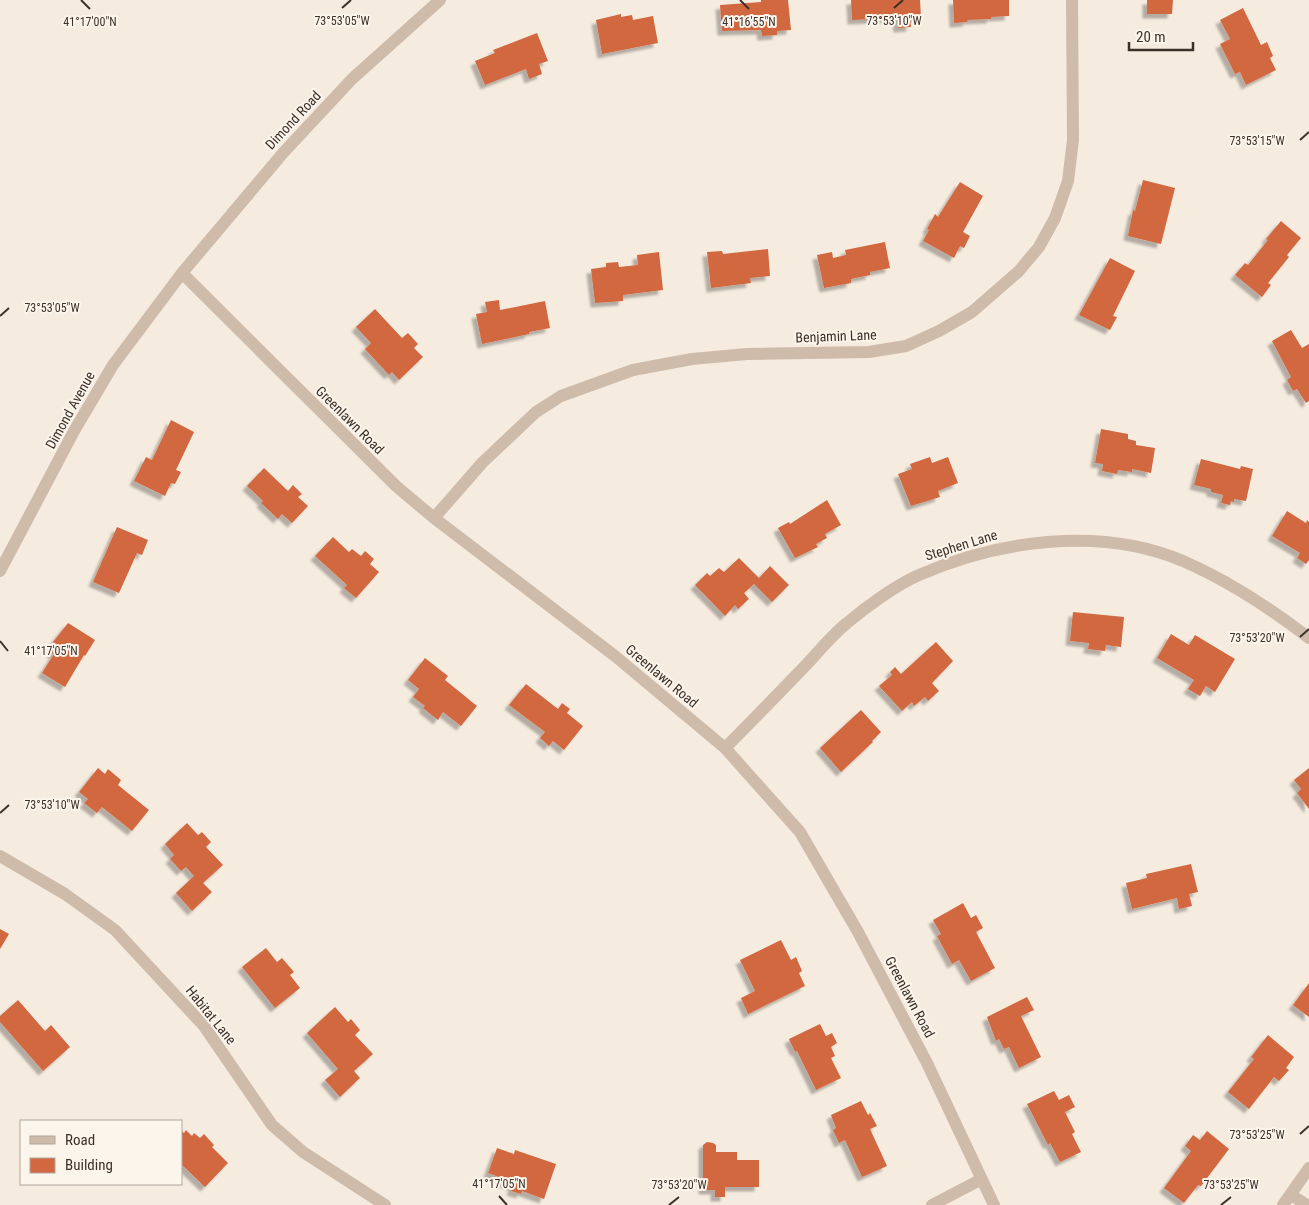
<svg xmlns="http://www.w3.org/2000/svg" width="1309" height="1205" font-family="'Roboto Condensed',sans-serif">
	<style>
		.building { fill: #d26740; filter: url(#shadow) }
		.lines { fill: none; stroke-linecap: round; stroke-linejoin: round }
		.minor { stroke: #cfbba9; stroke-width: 12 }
		.ticks { fill: none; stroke: #3c3029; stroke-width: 2 }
		.labels { text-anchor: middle; stroke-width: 4; stroke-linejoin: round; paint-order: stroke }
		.street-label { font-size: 14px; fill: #3c3029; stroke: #fcf5ec }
		.ticks-label { font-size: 12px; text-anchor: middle; fill: #3c3029; stroke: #fcf5ec; stroke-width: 4; stroke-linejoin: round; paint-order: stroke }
	</style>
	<defs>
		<filter id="shadow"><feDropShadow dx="-4.5" dy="4.5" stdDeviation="1" flood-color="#0004"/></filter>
	</defs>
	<rect width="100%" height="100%" fill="#f5ebdf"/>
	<path class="building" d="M761 0H788L791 30 777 31V35L762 36 761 30 722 31 720 5 761 2Z
		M851 0H920L921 17 910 18 911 27 898 28 897 18 852 20Z
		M953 0H1009V16L991 17V19L967 20 968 22 954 23Z
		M1147 0H1173L1172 14H1147Z
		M1243 8 1261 45 1267 42 1273 56 1270 58 1276 70 1246 85 1240 72 1235 74 1220 44 1230 39 1220 20Z
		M621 14V17L632 15 633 20 653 16 658 43 602 54 596 20Z
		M537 33 548 61 539 64 542 74 529 79 526 69 485 85 475 61 495 53 493 50Z
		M1143 180 1175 188 1161 244 1128 236 1133 210 1135 211Z
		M960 182 983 196 963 232 970 236 964 248 960 246 954 258 923 241 929 230 927 229 935 214 938 217Z
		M1281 221 1301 238 1287 255 1289 257 1268 283 1271 285 1262 297 1235 275 1245 263 1248 265 1268 240 1266 239Z
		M885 242 890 268 870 272V275L851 279V283L824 288 817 255 832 252 833 258 846 255 845 250Z
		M768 249 770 276 750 278 751 283 711 288 707 252 722 251 723 254Z
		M659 252 663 290 623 295V301L595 303 591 269 606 267V263L618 262 619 267 638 265 637 255Z
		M1110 258 1135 271 1113 316 1117 317 1110 330 1079 315Z
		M499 300 500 310 545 301 550 328 529 332V334L482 344 476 314 487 312 485 302Z
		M375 309 402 338 408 333 418 344 414 348 423 357 399 380 392 372 389 375 365 349 371 343 356 327Z
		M1291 330 1302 348 1309 344V401L1306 403 1297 389 1293 391 1287 380 1291 377 1272 341Z
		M171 420 194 432 176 470 181 472 175 484 171 483 165 496 134 481 146 457 152 460Z
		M1101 429 1128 434V439L1136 441V445L1155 448 1151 473 1132 469V472L1118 470 1117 474 1102 471 1103 464 1095 463Z
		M930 457 932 463 948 457 958 483 938 491 940 497 911 506 898 474 912 469 910 464Z
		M1201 459 1240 469 1241 466 1253 469 1246 501 1234 499V502L1231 501 1230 505 1221 503 1223 495 1211 492V489L1194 485Z
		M264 468 288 491 293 485 302 494 298 497 308 506 292 523 282 514 278 519 261 503 263 501 247 486Z
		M827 500 841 525 825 534 827 538 816 544 818 547 795 558 778 528 789 522 790 524Z
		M1287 511 1306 523 1307 520 1309 522V560L1306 564 1297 558 1300 553 1272 536Z
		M117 527 148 540 142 555 137 553 119 593 93 582Z
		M333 537 349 552 352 549 361 556 365 551 374 559 370 564 379 572 356 598 344 588 347 585 315 556Z
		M739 558 759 578 770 566 789 585 772 602 754 584 744 593 749 599 738 609 735 605 725 616 695 585 707 573 710 576 719 568 724 572Z
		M1073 612 1124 617 1121 647 1106 645 1105 651 1088 649 1089 643 1070 641Z
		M68 623 95 640 85 656 84 655 65 687 42 673 54 654 51 653 56 644 53 642Z
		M1171 634 1189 645 1195 635 1235 659 1215 692 1206 686 1200 696 1188 689 1194 680 1157 658Z
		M936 642 953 661 932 683 939 691 928 701 925 697 914 706 912 702 902 711 879 686 892 675 890 672 895 667 901 674Z
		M425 658 448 676 445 680 477 706 461 726 443 712 438 720 423 708 425 706 413 697 419 689 408 680Z
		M526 684 558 709 562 703 570 709 567 713 583 726 564 750 553 741 549 746 540 738 545 732 509 705Z
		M861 710 881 732 872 741 873 742 841 772 820 748Z
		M98 768 105 774 108 769 121 780 118 785 149 810 132 831 102 807 97 813 84 803 88 799 79 792Z
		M1309 768V809L1297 793 1301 789 1294 780Z
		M187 823 198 835 202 832 211 842 206 847 223 865 203 883 212 892 192 911 176 893 194 876 186 867 181 871 170 859 174 855 165 844Z
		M1191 864 1198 892 1189 894 1192 906 1179 909 1177 898 1132 909 1126 883 1147 878 1146 874Z
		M963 903 971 918 976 915 983 928 976 932 995 968 971 981 959 960 952 964 937 936 941 934 933 920Z
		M0 929 9 934 0 949Z
		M781 940 791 960 796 957 802 971 799 973 805 986 748 1014 741 998 755 991 740 960Z
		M266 948 277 962 282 958 294 972 290 975 300 988 275 1008 242 967Z
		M1309 983V1017L1293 1005Z
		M1027 997 1034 1010 1021 1016 1041 1057 1019 1068 1009 1047 1004 1049 999 1039 996 1041 987 1017Z
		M18 1000 45 1031 51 1025 70 1047 43 1071 0 1022V1016Z
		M335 1007 348 1022 351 1019 360 1030 355 1035 373 1054 354 1071 360 1078 340 1097 325 1080 338 1069 307 1033Z
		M820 1024 826 1036 832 1033 837 1043 831 1047 835 1056 831 1058 841 1078 816 1090 797 1051 795 1052 789 1039Z
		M1268 1035 1294 1057 1286 1068 1289 1070 1279 1081 1274 1077 1249 1109 1228 1092 1254 1059 1251 1057Z
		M1054 1091 1059 1100 1069 1095 1075 1107 1065 1112 1075 1132 1072 1134 1081 1152 1060 1162 1050 1143 1048 1145 1027 1104Z
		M861 1101 868 1115 870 1113 877 1126 870 1129 887 1166 862 1177 845 1140 839 1143 833 1130 836 1128 831 1115Z
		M181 1130 184 1133 186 1130 192 1136 194 1133 200 1138 204 1134 214 1145 212 1147 228 1163 205 1187 181 1164Z
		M1207 1131 1229 1149 1201 1186 1198 1185 1184 1203 1164 1188 1191 1151 1185 1146 1193 1135 1200 1140Z
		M707 1142 713 1143 716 1145V1152H737V1160H759V1187H725V1197H715V1190H703V1145Z
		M497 1148 514 1154 515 1150 556 1164 544 1199 522 1191 521 1194 511 1191 513 1186 504 1183 505 1179 488 1173Z"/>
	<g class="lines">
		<path class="minor" d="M182 273 396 486 434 518 615 656 725 748 800 832 858 932 927 1063 994 1205
			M434 518 482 463 536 412 561 396 633 370 692 359 747 354 869 352 906 346 939 331 972 312 1019 271 1039 247 1055 218 1068 181 1073 140 1072 0
			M0 571 74 431 113 365 182 273 283 153 352 79 440 0
			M725 748C753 720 780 692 807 664 820 650 832 635 847 623 866 607 896 585 919 575 999 540 1101 526 1183 561 1229 581 1270 608 1309 638
			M0 856 65 894 115 930 204 1026 272 1125 303 1152 385 1205
			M1291 1195 1307 1205
			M932 1205 980 1180
			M1283 1205 1309 1168"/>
	</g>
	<path class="ticks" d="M81 0 90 9M740 0 749 9M342 8 351 0M894 8 903 0M1300 140 1309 132M0 316 9 308M1300 637 1309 629M0 641 8 651M0 813 9 805M1300 1134 1309 1126M499 1196 507 1205M669 1205 679 1197M1221 1205 1231 1197"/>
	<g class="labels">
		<g class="street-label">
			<text transform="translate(293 120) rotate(-47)" y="5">Dimond Road</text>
			<text transform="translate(836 336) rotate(-2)" y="5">Benjamin Lane</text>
			<text transform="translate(70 410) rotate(-61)" y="5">Dimond Avenue</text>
			<text transform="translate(350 420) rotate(45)" y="5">Greenlawn Road</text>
			<text transform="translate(961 545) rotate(-17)" y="5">Stephen Lane</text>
			<text transform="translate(662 676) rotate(40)" y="5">Greenlawn Road</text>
			<text transform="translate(910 997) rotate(62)" y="5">Greenlawn Road</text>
			<text transform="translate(211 1015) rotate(51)" y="5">Habitat Lane</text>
		</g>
	</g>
	<g class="ticks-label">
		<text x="342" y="25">73°53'05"W</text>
		<text x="894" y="25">73°53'10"W</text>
		<text x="90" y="26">41°17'00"N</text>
		<text x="749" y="26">41°16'55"N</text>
		<text x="1257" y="145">73°53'15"W</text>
		<text x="52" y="312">73°53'05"W</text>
		<text x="1257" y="642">73°53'20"W</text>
		<text x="51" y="655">41°17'05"N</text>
		<text x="52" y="809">73°53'10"W</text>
		<text x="1257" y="1139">73°53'25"W</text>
		<text x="499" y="1188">41°17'05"N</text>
		<text x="679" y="1189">73°53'20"W</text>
		<text x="1231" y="1189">73°53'25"W</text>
	</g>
	<rect x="20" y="1120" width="162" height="65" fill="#fcf5ec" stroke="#afa69e"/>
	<rect x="30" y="1136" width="25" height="8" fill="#cfbba9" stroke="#afa69e"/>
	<text x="65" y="1145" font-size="15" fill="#3c3029">Road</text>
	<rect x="30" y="1158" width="25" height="15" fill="#d26740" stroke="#afa69e"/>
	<text x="65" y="1170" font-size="15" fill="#3c3029">Building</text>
	<path d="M1129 42v8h64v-8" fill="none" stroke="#3c3029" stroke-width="2.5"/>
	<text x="1136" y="42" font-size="15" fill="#3c3029" stroke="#fcf5ec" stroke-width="4" paint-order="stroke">20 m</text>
</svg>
